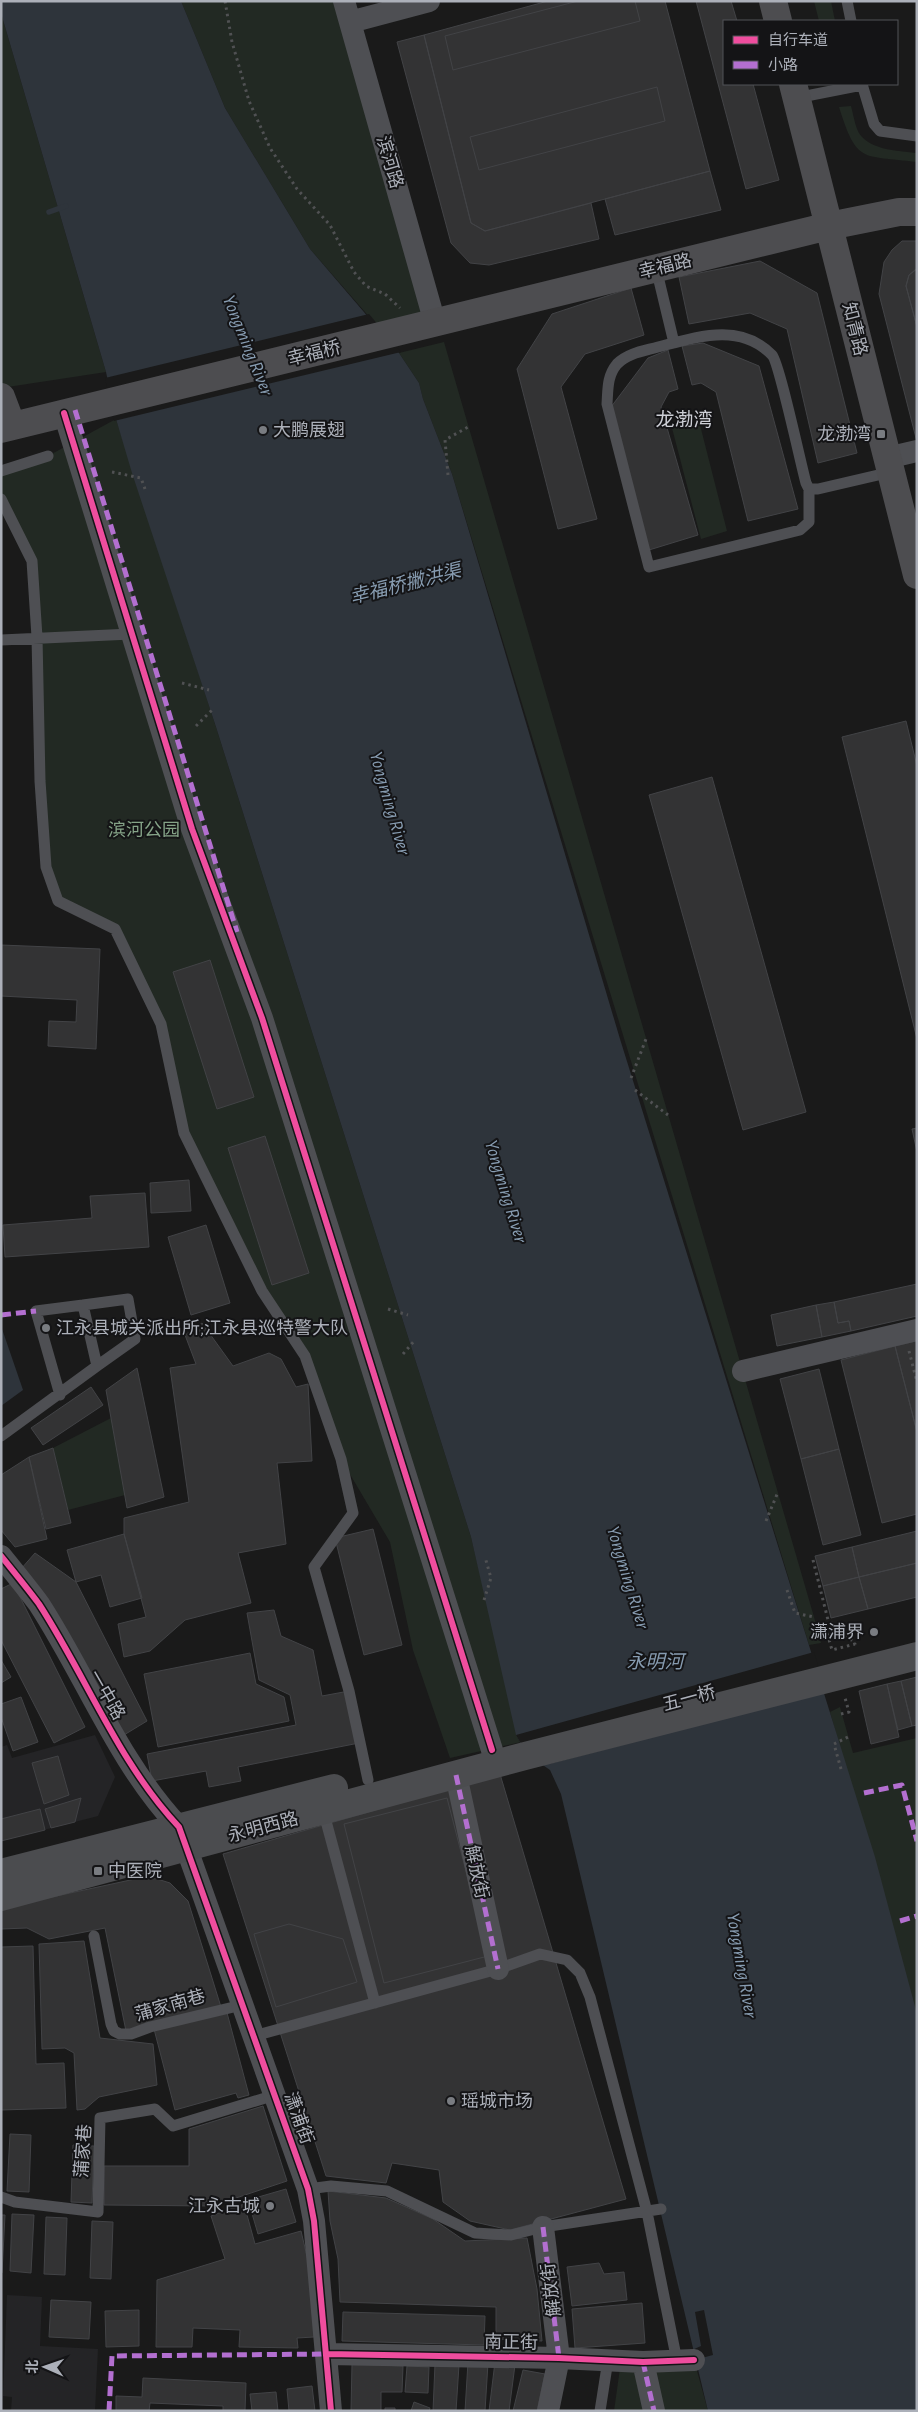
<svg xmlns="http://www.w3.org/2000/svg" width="918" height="2412" font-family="'Alegreya Sans','Noto Sans SC',sans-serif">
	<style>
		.built { fill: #242426 }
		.green { fill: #222923 }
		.water { fill: #2e343b }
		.pier { fill: #1a1a1a }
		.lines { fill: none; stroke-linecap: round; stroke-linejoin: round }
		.stream { stroke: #2e343b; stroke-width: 5.5 }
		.building { fill: #333334; stroke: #424346 }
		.path { stroke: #505153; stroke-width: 3; stroke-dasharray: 2.5 4; stroke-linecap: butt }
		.service { stroke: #4e4f53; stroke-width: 11 }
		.minor { stroke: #4e4f53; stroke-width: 22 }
		.secondary { stroke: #4d4d50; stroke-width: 28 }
		.primary { stroke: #4b4c4f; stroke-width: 28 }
		.quiet { stroke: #b36fd0; stroke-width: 5; stroke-dasharray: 10 5; stroke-linecap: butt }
		.cycleway-casing { stroke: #141416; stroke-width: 9 }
		.cycleway { stroke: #ef4d9e; stroke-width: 6 }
		.poi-dot { fill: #797c81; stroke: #141416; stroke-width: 2 }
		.labels { text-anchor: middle; stroke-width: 4; stroke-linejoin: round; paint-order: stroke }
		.street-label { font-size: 18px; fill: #acb0b9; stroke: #141416 }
		.poi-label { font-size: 18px; fill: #acb0b9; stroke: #141416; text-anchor: start }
		.park-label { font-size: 18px; fill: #85a388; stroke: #141416 }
		.water-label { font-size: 19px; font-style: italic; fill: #879cb1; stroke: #141416 }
		.neighbourhood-label { font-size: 19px; fill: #cdcfd6; stroke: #141416 }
	</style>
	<rect width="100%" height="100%" fill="#1a1a1a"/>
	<path class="built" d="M95 1735 115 1777 98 1816 1 1841V1747L7 1745 12 1758Z
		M7 2295 42 2297 40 2346 98 2349 95 2411H11L12 2397 3 2396Z"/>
	<path class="green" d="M181 1H343L435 323 386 336 310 249 225 108Z
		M814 1H831L835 21H819Z
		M1 13 106 372 1 388Z
		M851 106C853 113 854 121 857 129 865 150 898 151 917 153V162C861 155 857 164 839 107Z
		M444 342 814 1617 821 1643 809 1645 452 474 423 399 419 383 399 353Z
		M116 419 216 727 471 1537 521 1742 450 1758 413 1650 390 1542 341 1459 305 1356 262 1291 184 1133 161 1024 115 929 58 901 46 867 32 561 1 499V471L48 456Z
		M699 421 727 531 701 539 672 428Z
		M111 1418 125 1495 68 1510 53 1448Z
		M840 1707 853 1753 917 1738V2017L830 1712Z
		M694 2360 708 2411H614L621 2361Z"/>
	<path class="water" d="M1 1H181L225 108 310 249 399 353 419 383 423 399 452 474 620 1039 875 1857 917 2014V2411H708L561 1794 550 1770 527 1754 516 1735 471 1537 216 727 132 473 116 419 106 372 1 13Z
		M1 1326 23 1390 1 1406Z"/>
	<path class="pier" d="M369 314 401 352 114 421 105 378Z
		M814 1652 826 1692 549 1764 520 1742 516 1735Z
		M704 2310 713 2355 694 2360 692 2350 701 2346 695 2312Z"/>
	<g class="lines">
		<path class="stream" d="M49 212 66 206"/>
	</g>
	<path class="building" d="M548 1H665L710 171 485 231 471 223 424 35Z
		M578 1H635L640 21 453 70 445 36Z
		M696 1H731L737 21H724V84H753L779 180 746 189Z
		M424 35 471 223 485 231 591 203 599 239 489 265 470 263 451 243 397 42Z
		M657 87 665 121 479 170 470 137Z
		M710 171 721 210 615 235 605 199Z
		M902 241H917V269L909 275 906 286 917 327V442L879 294 884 262 892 250Z
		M760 261 817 293 857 453 818 463 787 329 750 313 689 324 679 277Z
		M916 269H917V327L906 286 909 275Z
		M631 288 644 335 585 354 561 387 597 519 558 529 517 369 552 314Z
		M703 343 759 366 798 509 748 521 716 392 701 383 692 385 682 346Z
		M668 350 678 389 669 392 661 407 698 535 649 550 611 407 648 358Z
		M906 721 917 766V1039L842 737Z
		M712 777 806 1112 743 1130 649 795Z
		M1 945 100 949 96 1049 48 1046 49 1021 76 1022 77 1000 1 996Z
		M210 960 254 1097 217 1109 173 972Z
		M917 1128V1152L912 1129Z
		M265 1136 309 1273 272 1285 228 1148Z
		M189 1180 191 1211 151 1213 150 1183Z
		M145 1193 149 1247 5 1257 3 1225 92 1218 90 1196Z
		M206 1225 230 1303 191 1315 168 1237Z
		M917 1284V1316L851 1331 849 1321 838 1323 834 1302Z
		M834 1302 838 1323 849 1321 851 1331 822 1337 816 1305Z
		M816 1305 822 1337 777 1346 771 1315Z
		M202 1323 233 1366 269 1353 281 1359 296 1387 308 1384 312 1461 277 1463 286 1544 238 1553 251 1603 185 1620 150 1651 124 1657 118 1624 146 1617 124 1534V1518L189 1502 170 1368 196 1364 185 1335Z
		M916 1341 917 1345V1432L895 1346Z
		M895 1346 917 1432V1514L882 1523 841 1360Z
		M137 1368 164 1497 127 1508 106 1390Z
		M819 1369 839 1449 801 1459 780 1379Z
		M91 1387 103 1405 43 1445 31 1428Z
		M53 1448 71 1523 46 1529 29 1457Z
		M839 1449 861 1535 823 1545 801 1459Z
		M29 1457 47 1539 15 1547 1 1530V1475Z
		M373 1529 402 1645 364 1655 335 1538Z
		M917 1531V1563L859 1577 852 1547Z
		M124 1534 142 1598 110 1607 101 1575 76 1582 67 1550Z
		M852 1547 859 1577 823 1586 815 1556Z
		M35 1553 76 1582 147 1721 119 1738 21 1569Z
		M917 1563V1597L868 1609 859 1577Z
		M859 1577 868 1609 831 1618 823 1586Z
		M13 1583 85 1727 54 1743 1 1640V1589Z
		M274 1610 281 1636 313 1650 322 1696 349 1691 359 1743 238 1767 241 1781 209 1787 206 1771 152 1781 147 1754 296 1725 290 1695 259 1680 247 1613Z
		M250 1653 256 1684 284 1697 289 1721 158 1747 144 1674Z
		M1 1660 11 1677 1 1683Z
		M917 1677V1725L912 1726 901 1681Z
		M901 1681 912 1726 898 1730 887 1684Z
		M887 1684 899 1737 871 1744 859 1691Z
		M21 1697 38 1742 13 1751 1 1717V1704Z
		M58 1756 69 1795 44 1804 32 1763Z
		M500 1774 626 2199 510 2230 470 2221 443 2202 439 2170 392 2163 386 2183 326 2176 223 1854Z
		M81 1798 75 1822 51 1828 45 1809Z
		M447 1798 488 1956 384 1983 344 1824Z
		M40 1809 45 1830 1 1841V1819Z
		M154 1878 170 1883 188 1901 221 2007 126 2031 105 1928 49 1939 27 1928 1 1929V1908L135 1879Z
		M289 1924 343 1939 357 1982 276 2007 254 1934Z
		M84 1941 100 2038 153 2044 157 2085 99 2097 85 2109 77 2110 74 2053 65 2048 42 2049 39 1944Z
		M33 1946 36 2064 64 2063 66 2108 1 2110V1947Z
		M226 2009 249 2095 238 2098 236 2093 175 2110 154 2029Z
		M263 2106 287 2181 212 2206 104 2205V2166H189V2129Z
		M10 2134 31 2135 29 2192 7 2191Z
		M73 2145 94 2146 92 2203 71 2202Z
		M286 2189 296 2222 258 2234 248 2200Z
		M328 2191 386 2198 433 2219 465 2241 527 2238 537 2289 542 2341 496 2339V2307L340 2302 338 2259 330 2221Z
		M244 2204 255 2244 301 2231 310 2269 314 2337 297 2338 298 2348 239 2347 240 2330 193 2328 192 2347H156L157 2280 225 2259 211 2216Z
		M12 2214 34 2215 31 2273 10 2271Z
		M1 2215H5L2 2273H1Z
		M46 2217 67 2218 65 2275 44 2274Z
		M92 2221 113 2222 111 2279 90 2278Z
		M599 2263 604 2274 624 2272 627 2300 572 2306 567 2267Z
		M51 2300 91 2302 89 2339 49 2337Z
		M642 2303 645 2343 575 2348 572 2309Z
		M139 2310V2346L106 2347 105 2311Z
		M343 2312 485 2316 484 2345 342 2341Z
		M468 2362 488 2363 485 2411H465Z
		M495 2362 515 2365 509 2411H489Z
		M352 2364 403 2366 402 2392H381V2411H351Z
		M435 2364 459 2365 456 2411H433Z
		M407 2366 429 2367 428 2393 405 2392Z
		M523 2370 545 2374 537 2411H513Z
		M143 2378 246 2383 245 2411H223V2406L150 2403 149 2411H116V2396L142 2397Z
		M312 2386 315 2411H289L287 2389Z
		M276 2392 278 2411H252L250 2394Z
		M414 2402 430 2408 429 2411H411Z
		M385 2408H395V2411H385Z"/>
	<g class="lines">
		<path class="path" d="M225 1 232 42 249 101 270 148 297 189 330 225 354 272 366 286 385 294 400 308
			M112 472 141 478 145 489
			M448 475 445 440 468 427
			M182 683 209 690
			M196 726 214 708
			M631 1078 646 1039
			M635 1090 668 1115
			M388 1309 408 1315
			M909 1351 917 1382
			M403 1354 415 1340
			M766 1521 778 1492
			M813 1560 828 1620 855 1643
			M787 1590 795 1613 814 1617
			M484 1600 491 1578 485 1557
			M818 1631 826 1629 832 1650 855 1644 856 1648
			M841 1714 849 1712 845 1698
			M841 1769 834 1744 848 1737"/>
		<path class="service" d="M847 1 851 21
			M862 84 874 124 880 131 917 136
			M796 98 862 85
			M656 268 674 343
			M1 471 48 456
			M809 489V522L800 530 649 567 607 404C608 389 607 376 617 364 628 353 644 351 658 347 697 337 740 322 772 355 779 362 801 465 806 483L809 489H818L891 472
			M1 499 32 561 37 637 40 781 46 867 58 901 115 929 161 1024 184 1133 262 1291 305 1356 341 1459 353 1513 314 1567 349 1691 368 1780
			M1 640 131 634
			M83 1305 128 1299 135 1339 97 1366
			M1 1436 97 1366 83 1305 36 1311 60 1395
			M323 1810 375 2003
			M94 1936 111 2024 114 2031 120 2034H131L150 2027 242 2005
			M254 2036 498 1969 540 1954 567 1960 580 1973 590 1997 647 2212 677 2361
			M308 2189 331 2186 387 2191 475 2233 511 2235 543 2227 661 2209
			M1 2197 15 2202 98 2212 100 2118 155 2109 173 2126 275 2095
			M600 2411 608 2360"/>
		<path class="minor" d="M344 1 435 323
			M350 22 429 1
			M64 413 192 829 262 1018 492 1750
			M887 458 917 451
			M743 1371 917 1330
			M1 1556C14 1572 27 1588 39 1604 87 1678 118 1762 179 1827L308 2189 314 2221 331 2411
			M456 1775 498 1969
			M543 2227 559 2358 548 2411
			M327 2354 559 2358 643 2362 694 2360
			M643 2362 654 2411"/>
		<path class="secondary" d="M773 1 778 21
			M793 84 917 575
			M1 397 12 426
			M1 429 829 226 899 212H917"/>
		<path class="primary" d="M1 1873 334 1788
			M1 1897 525 1756 917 1656"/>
		<path class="quiet" d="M75 410 237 932
			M1 1315 36 1311
			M456 1775 498 1969
			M864 1793 902 1785 917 1841
			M900 1921 917 1916
			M543 2227 559 2358
			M643 2362 654 2411
			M109 2411 112 2356 327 2354"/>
		<defs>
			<path id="cycleway" d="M64 413 192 829 262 1018 492 1750
				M1 1556C14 1572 27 1588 39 1604 87 1678 118 1762 179 1827L308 2189 314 2221 331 2411
				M327 2354 559 2358 643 2362 694 2360"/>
		</defs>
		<use href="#cycleway" class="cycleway-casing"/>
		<use href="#cycleway" class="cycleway"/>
	</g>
	<g class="poi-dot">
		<circle cx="263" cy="430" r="5"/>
		<rect x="876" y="429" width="10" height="10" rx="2.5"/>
		<circle cx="46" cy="1328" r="5"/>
		<circle cx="874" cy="1632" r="5"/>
		<rect x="93" y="1866" width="10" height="10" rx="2.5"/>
		<circle cx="451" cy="2101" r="5"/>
		<circle cx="270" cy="2206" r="5"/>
	</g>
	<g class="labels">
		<g class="street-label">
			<text transform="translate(390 162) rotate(74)" y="6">滨河路</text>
			<text transform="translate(665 266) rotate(-14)" y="6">幸福路</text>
			<text transform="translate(855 329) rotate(76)" y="6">知青路</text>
			<text transform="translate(314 353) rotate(-14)" y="6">幸福桥</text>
			<text transform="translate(107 1695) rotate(60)" y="6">一中路</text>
			<text transform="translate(689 1698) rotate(-15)" y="6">五一桥</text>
			<text transform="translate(263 1827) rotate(-15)" y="6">永明西路</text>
			<text transform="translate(477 1872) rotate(78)" y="6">解放街</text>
			<text transform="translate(170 2005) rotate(-16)" y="6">蒲家南巷</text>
			<text transform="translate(299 2118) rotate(70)" y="6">潇浦街</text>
			<text transform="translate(83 2151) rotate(-86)" y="6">蒲家巷</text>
			<text transform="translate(551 2290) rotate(-97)" y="6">解放街</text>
			<text transform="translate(511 2342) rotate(1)" y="6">南正街</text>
		</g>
		<g class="poi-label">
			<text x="273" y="436">大鹏展翅</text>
			<text x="871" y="440" text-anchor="end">龙渤湾</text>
			<text x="56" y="1334">江永县城关派出所;江永县巡特警大队</text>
			<text x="864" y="1638" text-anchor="end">潇浦界</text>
			<text x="108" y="1877">中医院</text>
			<text x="461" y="2107">瑶城市场</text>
			<text x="260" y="2212" text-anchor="end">江永古城</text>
		</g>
		<g class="park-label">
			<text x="144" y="836">滨河公园</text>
		</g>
		<g class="water-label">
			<text transform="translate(249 345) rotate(68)" y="7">Yongming River</text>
			<text transform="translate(405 583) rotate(-14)" y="7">幸福桥撇洪渠</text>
			<text transform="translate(391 803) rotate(74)" y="7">Yongming River</text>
			<text transform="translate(507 1191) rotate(73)" y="7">Yongming River</text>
			<text transform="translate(629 1577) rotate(73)" y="7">Yongming River</text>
			<text x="655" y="1668">永明河</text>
			<text transform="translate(743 1965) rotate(80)" y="7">Yongming River</text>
		</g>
		<g class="neighbourhood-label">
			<text x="684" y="426">龙渤湾</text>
		</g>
	</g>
	<rect width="918" height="2412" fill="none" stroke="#acb0b9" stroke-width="5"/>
	<rect x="723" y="20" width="175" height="65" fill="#141416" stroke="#515257"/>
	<rect x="733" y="36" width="25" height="8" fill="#ef4d9e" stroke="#515257"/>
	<text x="768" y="45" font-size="15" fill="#acb0b9">自行车道</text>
	<rect x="733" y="61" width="25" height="8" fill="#b36fd0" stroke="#515257"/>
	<text x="768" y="70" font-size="15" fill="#acb0b9">小路</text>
	<g transform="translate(45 2367) rotate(272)" stroke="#141416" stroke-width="4" paint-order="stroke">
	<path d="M0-4L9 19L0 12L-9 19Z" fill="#acb0b9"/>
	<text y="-8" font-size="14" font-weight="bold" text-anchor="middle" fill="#acb0b9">北</text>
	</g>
</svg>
